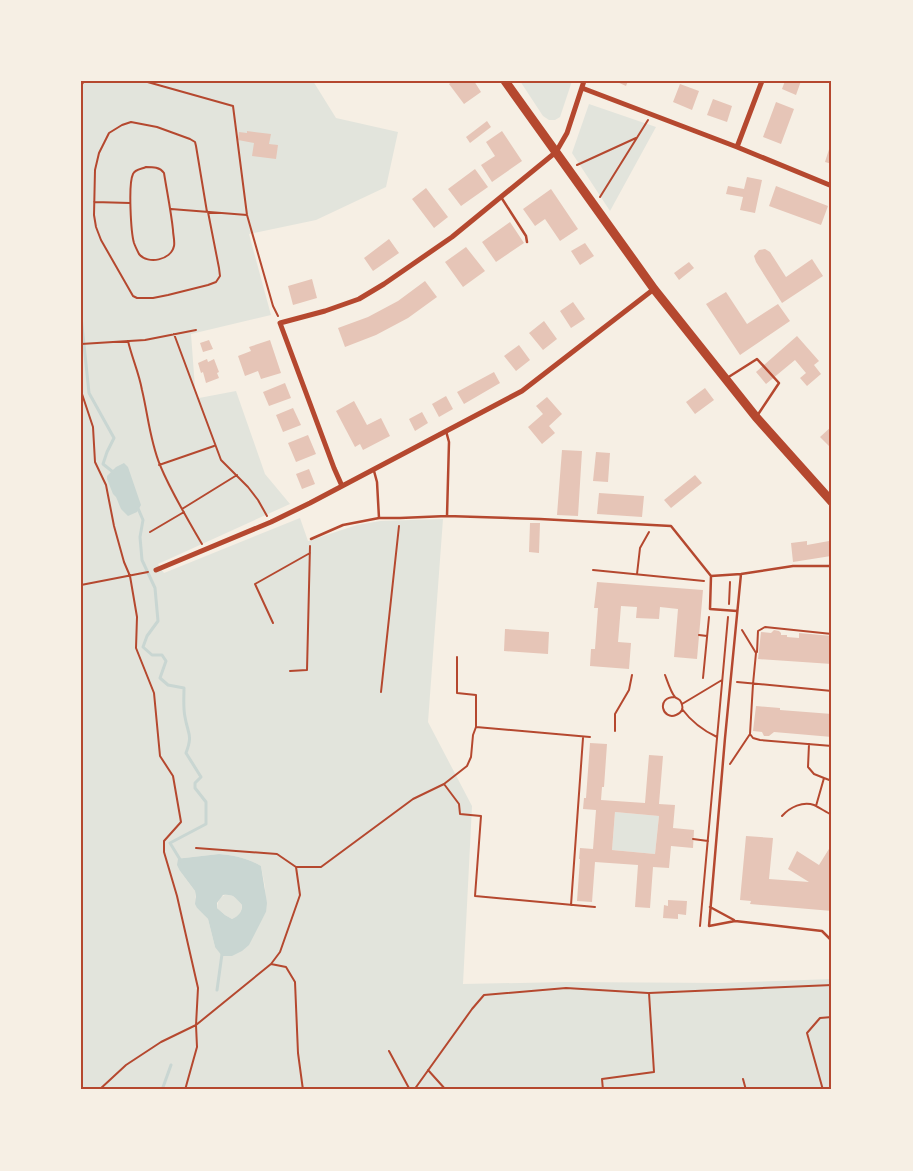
<svg xmlns="http://www.w3.org/2000/svg" width="913" height="1171" font-family="Cabin,sans-serif">
	<style>
		.green { fill: #e2e4dc; fill-rule: evenodd }
		.water { fill: #c9d6d2; fill-rule: evenodd }
		.lines { fill: none; stroke-linecap: round; stroke-linejoin: round }
		.stream { stroke: #c9d6d2; stroke-width: 3 }
		.building { fill: #e6c5b7; fill-rule: evenodd }
		.path { stroke: #b5482f; stroke-width: 2 }
		.service { stroke: #b5482f; stroke-width: 2.5 }
		.minor { stroke: #b5482f; stroke-width: 5 }
		.primary { stroke: #b5482f; stroke-width: 9 }
		.neatline { fill: none; stroke: #b5482f; stroke-width: 2 }
	</style>
	<rect width="100%" height="100%" fill="#f6efe4"/>
	<path class="green" d="M85 81H313L336 118 398 132 386 187 316 220 249 234 271 315 191 334 195 388 199 398 236 391 265 474 290 504 158 564 164 573 300 518 308 541 357 525 380 521 443 519 428 722 472 806 463 984 566 982 722 983 832 979V1090H81V90ZM219 854C233 855 248 858 261 866L265 887 266 912 255 931 215 947 208 919 197 908 195 891 180 871 184 858Z
		M520 81H572L560 117 555 120H549L543 116Z
		M589 104 656 127 610 211 572 153Z
		M615 812 659 816 655 854 612 850Z
		M230 894 237 899 242 905 240 915 232 919 225 915 217 908C218 899 221 895 230 894Z"/>
	<path class="water" d="M124 463 128 467 141 505 137 512 128 516 121 509 116 497 113 494 107 479V476L116 467Z
		M219 854C233 855 248 858 261 866L267 903 266 912 249 945 242 951 232 956H222L215 947 208 919 197 908 195 904 196 897 195 891 180 871 177 865 178 859 184 858ZM223 895C233 894 235 897 242 905 242 912 239 916 232 919L225 915 217 908V903Z"/>
	<g class="lines">
		<path class="stream" d="M81 316 89 393 114 438 107 452 103 464 113 472 114 471
			M137 506 143 520 140 537 142 560 155 588 158 621 147 636 143 647 152 655H162L166 661 160 678 168 685 184 688C184 698 183 708 185 717 188 735 193 734 186 753L201 777 195 783V788L206 802V824L170 843 181 861
			M217 990 222 954
			M162 1090 171 1065"/>
	</g>
	<path class="building" d="M453 81H474L481 92 464 104 449 84Z
		M615 81H628L626 86Z
		M785 81H801L796 95 782 89Z
		M680 84 699 91 692 110 673 102Z
		M713 99 732 106 727 122 707 115Z
		M776 102 794 109 781 144 763 137Z
		M487 121 491 127 470 143 466 137Z
		M247 131 271 134 269 144 278 145 276 159 252 156 254 143 238 140 239 132 247 133Z
		M502 131 522 161 492 182 481 165 495 156 486 142Z
		M831 143H832V164L825 162Z
		M475 169 488 187 461 206 448 189Z
		M747 177 762 180 755 213 740 210 743 197 726 194 728 186 744 189Z
		M776 186 828 206 821 225 769 206Z
		M426 188 448 217 434 228 412 199Z
		M551 189 578 229 560 241 545 219 535 226 523 209Z
		M510 222 524 243 496 262 482 242Z
		M389 239 399 253 373 271 364 258Z
		M585 243 594 256 580 265 571 251Z
		M466 247 485 271 463 287 445 262Z
		M765 249 770 252 786 277 812 259 823 276 782 303 756 262 754 256 759 250Z
		M689 262 694 268 679 280 674 273Z
		M312 279 317 298 293 305 288 286Z
		M425 281 437 297 408 318 376 335 345 347 338 328 368 317 398 301Z
		M726 292 747 324 778 304 790 321 740 355 706 304Z
		M573 302 585 319 571 328 560 311Z
		M544 321 557 339 543 350 529 333Z
		M797 336 819 361 814 365 821 374 807 386 800 378 806 373 795 360 766 384 756 372Z
		M209 340 213 349 203 352 200 343Z
		M270 340 281 373 261 379 258 371 245 376 238 356 251 351 249 347Z
		M519 345 530 360 516 371 504 356Z
		M207 359 208 362 214 359 219 372 217 373 219 378 206 383 203 372 201 373 198 363Z
		M494 372 500 383 464 404 457 392Z
		M285 383 291 398 269 406 263 392Z
		M705 388 714 400 695 414 686 402Z
		M446 396 453 409 439 417 432 404Z
		M547 397 562 414 549 426 555 433 542 444 528 427 543 414 536 406Z
		M354 401 367 425 381 418 390 436 363 450 360 444 355 447 336 411Z
		M293 408 301 425 283 432 276 415Z
		M422 412 428 423 415 431 409 419Z
		M832 426V449L820 437Z
		M308 435 316 454 296 462 288 443Z
		M562 450 582 451 578 516 557 515Z
		M596 452 610 453 608 482 593 481Z
		M309 469 315 484 302 489 296 474Z
		M695 475 702 483 671 508 664 500Z
		M599 493 644 496 642 517 597 514Z
		M530 523H540L539 553 529 552Z
		M807 541V545L829 541 831 556 793 562 791 543Z
		M597 582 703 590 697 659 674 657 678 609 660 607 659 619 636 618 637 607 621 606 618 642 631 643 629 669 590 666 591 649H595L598 608H594Z
		M505 629 549 632 548 654 504 651Z
		M774 630 779 631 781 633V635H787V637L799 638V633L832 636V664L758 659 761 632 771 633Z
		M756 706 780 708V710L832 714V737L774 732 769 736H764L762 732 753 731Z
		M590 743 607 744 604 787H602L601 800 645 803 649 755 663 756 659 804 675 805 673 828 694 830 693 848 671 846 669 868 653 867 650 908 635 907 638 865 595 862 592 902 577 901 580 859H579L580 848 593 849 596 810 583 809 584 798H586ZM615 812 659 816 655 854 612 850Z
		M746 836 773 838 769 879 809 882 788 869 797 851 819 865 832 844V911L750 904 751 901 740 900Z
		M668 900 687 901 686 915 678 914V919L663 918 664 905 668 906Z"/>
	<g class="lines">
		<path class="path" d="M144 81 233 106 247 215 273 306 278 316
			M81 86 84 81
			M577 165 636 138
			M146 167C153 167 160 167 164 173 167 192 171 211 173 230 173 235 175 241 174 246 171 260 148 265 139 254 138 252 135 246 134 243 131 233 128 184 133 174 135 169 142 169 146 167Z
			M600 197 648 120
			M94 202 130 203
			M171 209 247 215
			M207 212 196 146 195 142 190 139 157 127 131 122 122 125 109 133 99 153 95 170 94 215 96 227 101 240 133 296 137 298H153L168 295 208 285 216 282 220 276 219 268 208 212
			M174 334 221 460 248 487 258 500 267 516
			M128 341C132 358 139 373 142 390 148 415 150 441 160 465 171 492 187 518 202 544
			M81 344 145 340 196 330
			M81 391 93 427 95 462 106 485 114 526 124 562 130 576 137 617 136 648 154 693 160 756 173 776 181 822 164 841V852L177 896 198 988 196 1025 197 1047 185 1090
			M159 465 214 446
			M182 509 237 475
			M150 532 184 512
			M593 570 704 581
			M637 574 640 548 649 532
			M81 585 148 572
			M729 604 730 582
			M273 623 255 584 310 553
			M699 635 707 636
			M757 652 758 631 765 627 832 634
			M457 657V693L476 695V727
			M290 671 307 670 310 546
			M665 675C667 680 671 693 675 697 677 699 680 699 681 702 682 704 683 707 682 710 681 712 679 714 676 715 663 721 655 697 675 697
			M703 678 709 617
			M737 682 832 691
			M381 692 399 526
			M682 704 722 680
			M682 709C691 721 704 731 717 737
			M615 731V714L629 690 632 675
			M750 734 753 738 760 740 832 746
			M809 744 808 767 814 774 824 778
			M730 764 750 734 753 684 756 653 742 630
			M444 784 459 804 460 814 481 816 475 896 595 907
			M816 806 824 778 832 781
			M782 816C790 807 803 801 814 805 820 808 826 812 832 815
			M693 839 708 841
			M196 848 277 854 296 867 300 895 280 952 271 964 286 967 295 982 298 1053 303 1090
			M296 867H321L413 799 444 784 467 766 471 757 473 735 476 727 590 737
			M571 905 583 738
			M700 926 728 617
			M389 1051 410 1090
			M428 1070 446 1090
			M743 1079 746 1090
			M99 1090 126 1065 161 1042 196 1025 271 964
			M414 1090 472 1009 484 995 566 988 648 993
			M542 1090 574 1088 576 1090
			M603 1090 602 1079 654 1072 649 993 832 985
			M823 1090 807 1033 820 1018 832 1017"/>
		<path class="service" d="M501 197 526 236 527 242
			M727 378 757 359 779 383 757 416
			M374 471 377 482 379 518H400L447 516 449 442 446 431
			M447 516 540 519 671 526 711 576
			M311 539 343 525 379 518
			M741 574 725 738 709 926 735 921 822 931 832 941
			M737 611 710 609 711 576 741 574 793 566H832
			M710 907 734 920"/>
		<path class="minor" d="M582 88 737 147 832 186
			M737 147 762 81
			M342 486 334 468 280 323 325 311 359 299 384 284 452 237 556 152 567 133 584 81
			M156 570 271 522 310 503 522 391 654 289"/>
		<path class="primary" d="M505 81 654 289 756 417 832 502"/>
	</g>
	<rect width="913" height="1171" fill="none" stroke="#f6efe4" stroke-width="165"/>
	<rect x="82" y="82" width="748" height="1006" class="neatline"/>
</svg>
